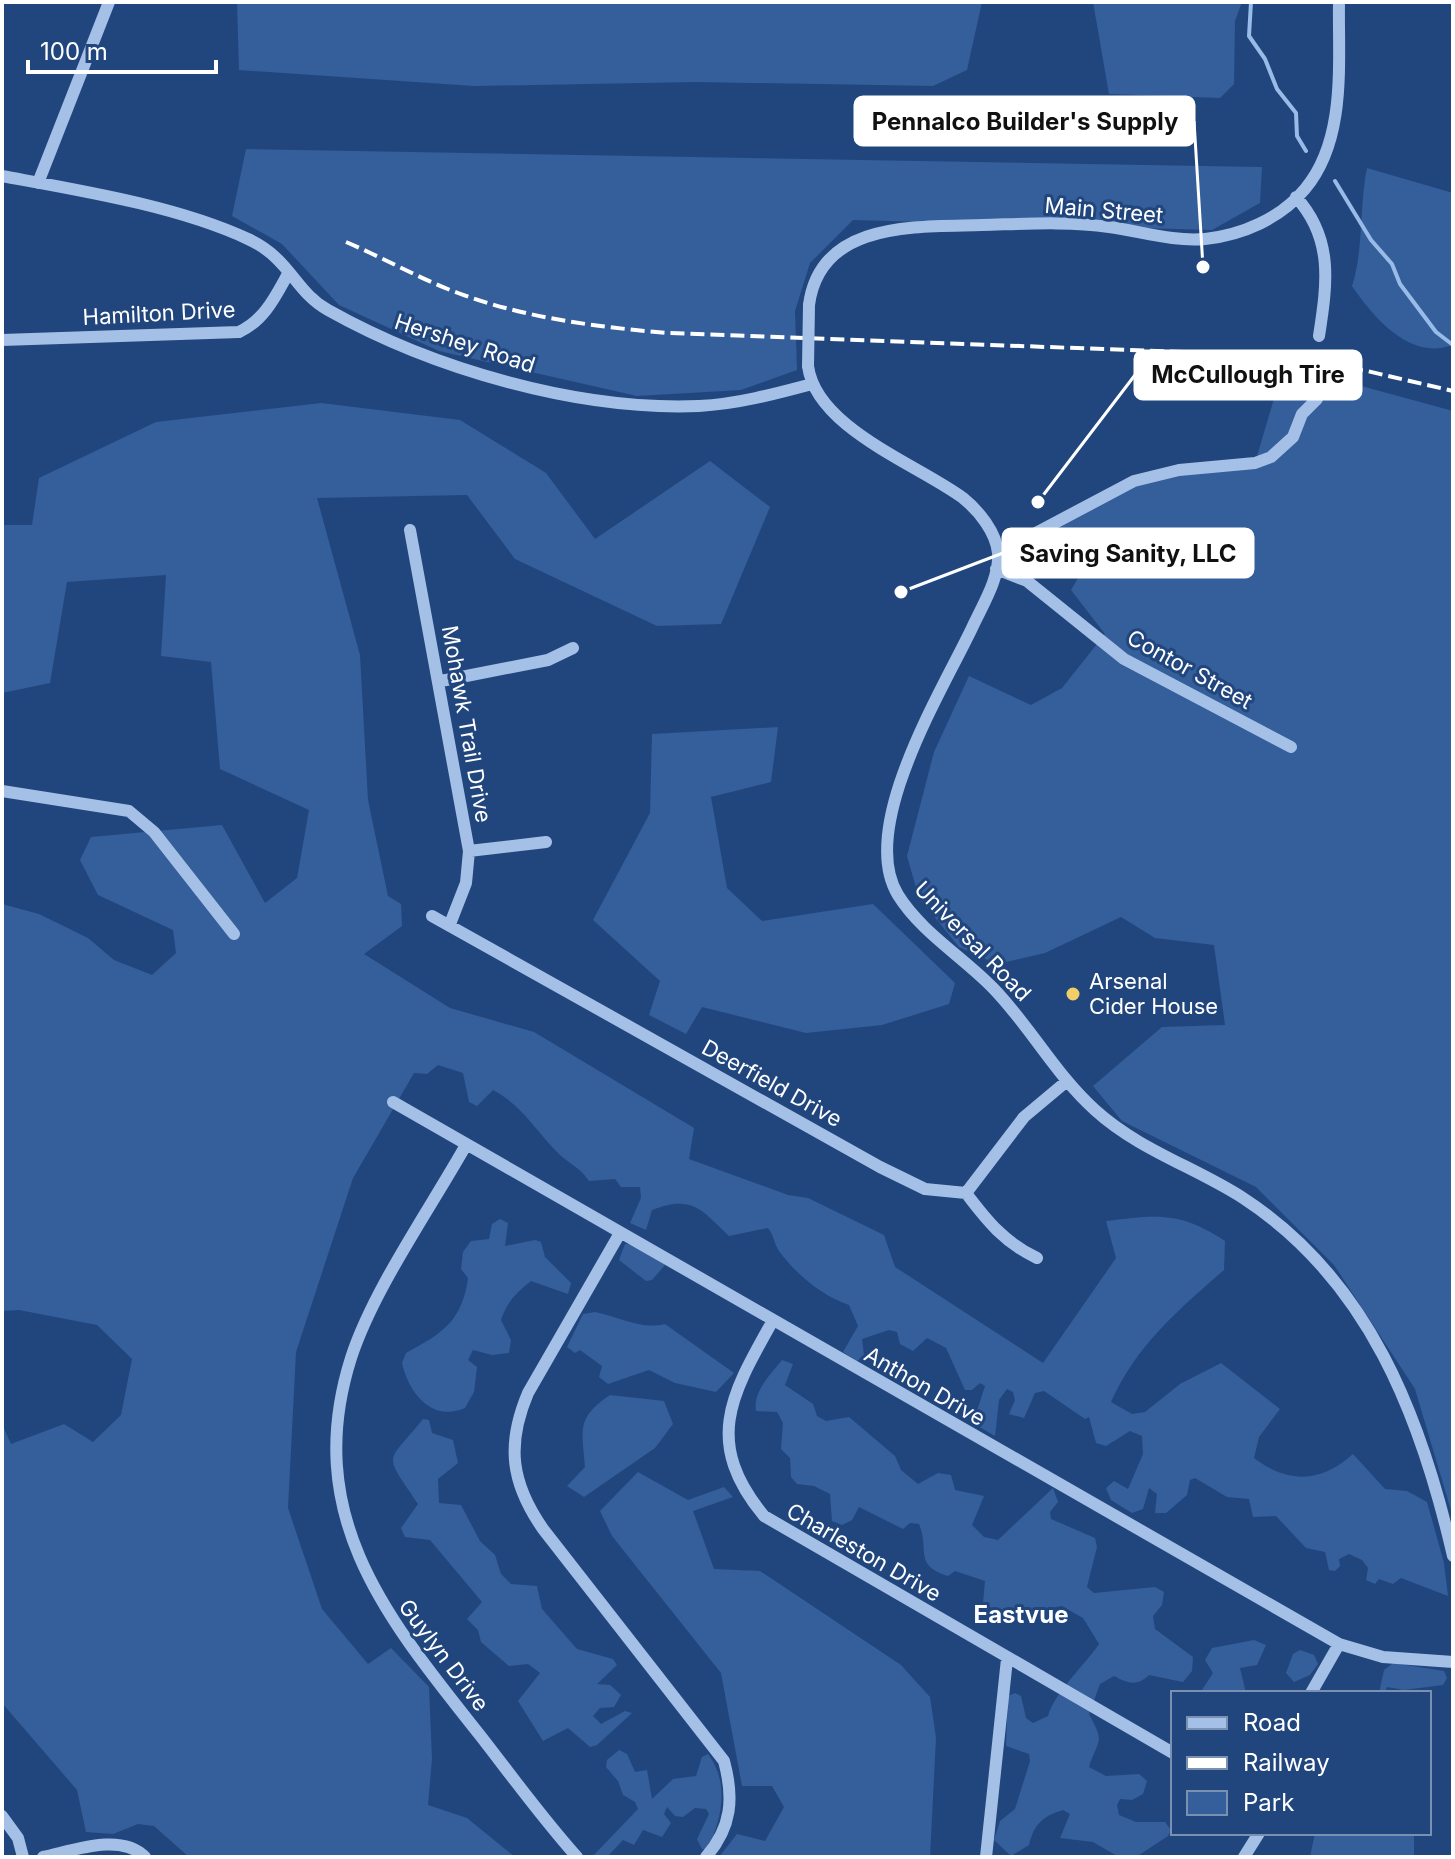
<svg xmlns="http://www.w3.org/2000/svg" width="1455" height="1859" font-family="Inter,sans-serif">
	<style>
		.green { fill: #345f9b }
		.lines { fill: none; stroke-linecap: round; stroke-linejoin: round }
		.stream { stroke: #98bbe7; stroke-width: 4 }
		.minor { stroke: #a5c0e6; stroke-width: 12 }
		.rail { stroke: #fff; stroke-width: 4; stroke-dasharray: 14 6; stroke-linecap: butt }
		.minor-bridge { stroke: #a5c0e6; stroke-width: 12 }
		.poi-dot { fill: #f2ce66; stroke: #21467d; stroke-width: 3 }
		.labels { text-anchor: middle; stroke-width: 6; stroke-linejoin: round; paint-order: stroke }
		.street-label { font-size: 22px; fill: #fff; stroke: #21467d }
		.poi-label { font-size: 22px; fill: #fff; stroke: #21467d; text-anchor: start }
		.neighbourhood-label { font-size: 24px; font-weight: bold; fill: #fff; stroke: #21467d }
		.leader { fill: none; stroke: #fff; stroke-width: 3 }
		.callout-dot { fill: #fff; stroke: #21467d; stroke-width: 3 }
		.callout { fill: #fff; stroke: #fff; stroke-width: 3 }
		.callout-label { font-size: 24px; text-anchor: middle; font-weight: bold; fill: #111 }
	</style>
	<rect width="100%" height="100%" fill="#21467d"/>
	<path class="green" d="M237 2H982L967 70 933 86 696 82 474 86 239 70Z
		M1093 2H1242L1235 21 1234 84 1220 98 1109 94Z
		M246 149 1262 167 1260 203 1212 230 853 220 810 263 795 311 797 370 741 390 637 396 439 351 339 305 282 244 232 216Z
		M1367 168 1453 193V345C1410 361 1374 318 1352 286 1364 249 1359 207 1367 168Z
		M1310 372 1453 411V1517L1415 1389 1334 1265 1256 1187 1122 1121 1093 1086 1162 1027 1225 1025 1214 945 1155 938 1121 917 1045 953 997 964 959 947 919 898 907 856 934 752 969 676 1031 705 1062 688 1105 634 1071 590 1082 571 1061 563 1028 567 1026 547 1145 473 1255 463 1278 385Z
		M321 403 460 420 546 473 595 539 710 461 770 507 721 624 657 626 515 559 467 495 317 498 360 655 368 800 388 896 401 904 402 926 364 954 450 1008 534 1032 694 1128 689 1159 788 1195 808 1198 884 1235 895 1267 1043 1363 1116 1258 1106 1221C1158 1215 1179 1211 1225 1241L1224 1270C1179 1309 1135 1347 1111 1402L1132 1414 1145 1412 1180 1384 1221 1363 1280 1409 1259 1437 1254 1458C1288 1484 1321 1483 1353 1454L1385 1489 1407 1491 1427 1502 1444 1563 1448 1596 1401 1578 1393 1584 1379 1579 1375 1584 1366 1580 1368 1568 1362 1560 1349 1554 1339 1559 1340 1566 1335 1571 1329 1570 1325 1552 1306 1548 1276 1516 1253 1517 1249 1499 1227 1497 1195 1478 1190 1480 1187 1495 1166 1513H1155L1157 1494 1149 1488 1143 1509 1132 1513 1111 1500 1106 1488 1114 1481 1128 1489 1143 1454 1142 1436 1130 1431 1106 1446 1096 1443 1089 1417 1085 1419 1044 1391 1035 1393 1024 1418 1009 1414 1015 1400 1013 1392 1007 1389 999 1400 995 1436 973 1423 985 1386 980 1383 972 1390H965L946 1348 927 1338 913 1351 900 1344 897 1332 889 1330 862 1339 864 1355 857 1361 843 1352 858 1326 849 1305C822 1296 796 1274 779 1251 774 1244 774 1235 768 1228L729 1236C702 1211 694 1194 652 1210L646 1230 630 1223 641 1198 640 1187H621L615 1179 589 1181C580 1167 567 1163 556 1151 535 1129 520 1104 493 1090L477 1106 469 1102 463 1073 438 1065 427 1074 414 1073 353 1178 296 1352 288 1508 322 1609 368 1664 391 1648 429 1687 432 1759 428 1805 467 1818 515 1857H189L154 1826 138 1824 113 1834 86 1832 77 1790 2 1703V1424L11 1444 64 1424 93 1442 121 1415 132 1359 97 1325 19 1310 2 1311V904L39 914 88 938 114 960 152 975 176 953 173 930 98 895 80 860 91 837 222 825 265 903 297 878 309 810 220 769 211 662 161 656 166 575 67 582 50 683 2 693V525H32L39 478 156 422Z
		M778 727 771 782 711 797 727 888 762 921 873 904 955 983 949 1004 882 1025 806 1033 702 1007 686 1034 649 1015 660 981 593 920 650 813 652 734Z
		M500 1219 508 1223 505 1246 535 1240 541 1242 545 1257 571 1283 568 1294 531 1281C516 1293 507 1302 501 1320L511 1340 509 1353 492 1355 473 1350 468 1360 477 1367 474 1392 465 1408C432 1422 409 1394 402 1363L406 1353C443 1333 462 1321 468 1278L461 1269 463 1252 471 1241 489 1239 492 1224Z
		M625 1244C639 1243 654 1257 665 1265L652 1280 646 1281 619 1260Z
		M595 1312C619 1317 641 1330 665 1324L734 1373 716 1392 675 1383 649 1370 608 1384 599 1377 602 1366 580 1350 575 1353 567 1347 583 1314Z
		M782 1360 793 1364 785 1385 813 1404 817 1416 826 1421 849 1417 895 1456 901 1470 918 1484 938 1473 951 1475 955 1490 984 1496 972 1525 984 1537 998 1540 1053 1488 1058 1502 1050 1512 1051 1519 1095 1538 1097 1547 1087 1587 1094 1593 1155 1587 1164 1592 1162 1605 1153 1616 1155 1629 1193 1657 1192 1671 1183 1682 1149 1675C1137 1687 1127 1683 1114 1676L1100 1684 1089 1714C1105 1744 1099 1737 1089 1767L1106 1776 1139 1774 1147 1781 1143 1794 1132 1800 1120 1799 1117 1805 1119 1815 1136 1822H1165L1171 1830 1168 1836 1136 1857H1119L1093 1842 1060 1838 1070 1814 1063 1810C1043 1816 1034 1824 1029 1845L1011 1856 994 1840 1000 1821 1015 1809 1030 1761 1029 1754 1006 1746 1008 1696 1015 1693 1021 1696 1026 1718 1033 1723 1048 1716C1055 1692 1084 1666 1099 1644L1083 1618 1062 1606C1051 1608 1019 1616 1006 1614 999 1613 989 1606 983 1603L985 1581 955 1571 948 1576C913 1565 930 1550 919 1524L910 1523 903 1529 859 1507 852 1520 842 1525 832 1521 830 1494 814 1486 797 1484 791 1477 790 1458 781 1449 783 1423 777 1412 756 1411C753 1391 770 1375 782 1360Z
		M610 1395 664 1401 673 1424 655 1448 584 1497 567 1486 585 1467C582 1429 576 1418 610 1395Z
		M423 1419 429 1420 432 1433 453 1440 458 1463 438 1479 439 1503 461 1505 480 1541 495 1555 501 1574 511 1584 537 1586 542 1609 577 1649 613 1659 617 1665 597 1684 610 1685 621 1695 614 1707 600 1708 593 1716 601 1724 625 1711 632 1713 597 1745 590 1747 568 1728 543 1741 518 1701 540 1673 528 1664 509 1666 481 1642 478 1630 467 1619 482 1602 430 1540 405 1537 401 1528 418 1504C383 1451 385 1466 423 1419Z
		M638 1472 688 1500 724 1487 733 1497 693 1511 714 1569 760 1571 901 1665 930 1697 936 1738 930 1857H719L737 1834 765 1841 784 1807 772 1786H742L721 1673 612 1536 600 1511Z
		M1254 1640 1266 1645 1257 1665 1240 1668 1246 1693H1200L1213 1673 1205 1660 1212 1648Z
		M1300 1650 1314 1655 1318 1664 1310 1675 1294 1682 1286 1673 1293 1654Z
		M1393 1663 1444 1671 1447 1678 1443 1685 1404 1690 1387 1687 1385 1693H1379L1384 1670Z
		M619 1750 627 1754 635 1772 647 1770 652 1799 673 1779 696 1776 702 1757 708 1754C730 1783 722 1819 707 1850L702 1849 697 1839 709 1814 706 1809 695 1808 683 1817 675 1816 667 1807 664 1814 671 1823 662 1837 643 1830 634 1845 623 1840 607 1857H592L638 1809 635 1802 623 1795 618 1781 606 1767 607 1760Z
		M1315 1833H1414V1857H1310Z"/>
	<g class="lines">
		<path class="stream" d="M1251 2 1249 36 1265 59 1277 89 1296 113 1297 136 1306 151
			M1335 181 1371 240 1392 264 1400 284 1436 332 1453 345"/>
		<path class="minor" d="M2 176C78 190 178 206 248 239 290 258 295 292 328 310 433 369 578 411 699 406 737 404 775 394 812 384
			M38 183 109 2
			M1296 197C1334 239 1327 284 1319 336
			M809 305C820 220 918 227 982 225 1023 224 1067 221 1109 227 1140 231 1173 242 1205 239 1242 235 1280 219 1305 189 1347 139 1338 62 1339 2
			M2 340 239 332C265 320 276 295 289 272
			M808 366C816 428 917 464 963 498 979 511 996 532 998 553 1000 578 982 606 972 628 942 691 857 828 898 895 921 932 963 957 993 988 1030 1026 1055 1074 1095 1110 1139 1150 1195 1167 1243 1198 1369 1280 1421 1417 1453 1556
			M410 530 469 851 466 883 450 924
			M998 553 1134 481 1179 470 1255 463 1271 457 1293 437 1302 414 1317 399
			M996 569 1027 581 1124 659 1291 747
			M441 681 548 660 573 648
			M2 791 129 811 154 832 234 934
			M469 851 546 842
			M432 916 880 1167 925 1189 966 1193
			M393 1102 1339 1644 1383 1657 1453 1662
			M466 1145C430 1209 373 1290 351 1358 301 1516 387 1618 479 1734 511 1775 542 1818 577 1857
			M966 1193 1024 1117 1067 1081
			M966 1193C987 1221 1005 1243 1037 1258
			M620 1233 528 1393C506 1445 511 1483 543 1529L724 1761C734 1798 732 1827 706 1857
			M772 1322C731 1395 703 1442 764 1516L1173 1753
			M1311 1693 1339 1644
			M2 1816 18 1838 23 1857
			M43 1857C72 1851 121 1832 145 1857
			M986 1857 1007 1659
			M1244 1857 1259 1833"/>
		<path class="rail" d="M346 242C384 258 420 279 458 293 525 318 597 327 668 333L1264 355 1367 371 1453 391"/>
		<path class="minor-bridge" d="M808 366 809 305"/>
	</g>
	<circle class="poi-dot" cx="1073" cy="994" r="8"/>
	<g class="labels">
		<g class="street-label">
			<text transform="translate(1104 210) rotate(5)" y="8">Main Street</text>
			<text transform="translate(159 313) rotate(-3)" y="8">Hamilton Drive</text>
			<text transform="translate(465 343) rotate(18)" y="8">Hershey Road</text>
			<text transform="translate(1190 669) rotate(29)" y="8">Contor Street</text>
			<text transform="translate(467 724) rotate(80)" y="8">Mohawk Trail Drive</text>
			<text transform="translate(973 941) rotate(46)" y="8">Universal Road</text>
			<text transform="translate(772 1083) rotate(29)" y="8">Deerfield Drive</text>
			<text transform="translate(925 1386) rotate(30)" y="8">Anthon Drive</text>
			<text transform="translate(864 1552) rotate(30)" y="8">Charleston Drive</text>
			<text transform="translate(444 1655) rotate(53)" y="8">Guylyn Drive</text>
		</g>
		<g class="poi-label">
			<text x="1089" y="989">Arsenal<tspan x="1089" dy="25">Cider House</tspan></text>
		</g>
		<g class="neighbourhood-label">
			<text x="1021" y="1623">Eastvue</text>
		</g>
	</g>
	<path class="leader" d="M1203 267L1194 121M1038 502L1135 375M901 592L1003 553"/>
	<g class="callout-dot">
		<circle cx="1203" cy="267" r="8"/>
		<circle cx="1038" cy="502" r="8"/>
		<circle cx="901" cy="592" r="8"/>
	</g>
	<g class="callout">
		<rect x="855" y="97" width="339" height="48" rx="8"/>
		<rect x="1135" y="351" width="226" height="48" rx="8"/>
		<rect x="1003" y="529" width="250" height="48" rx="8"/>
	</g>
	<g class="callout-label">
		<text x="1025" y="130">Pennalco Builder's Supply</text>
		<text x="1248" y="383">McCullough Tire</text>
		<text x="1128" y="562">Saving Sanity, LLC</text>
	</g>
	<rect width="1455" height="1859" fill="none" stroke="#ffffff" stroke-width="8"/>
	<rect x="1171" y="1691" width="260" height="144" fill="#21467d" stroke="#7a90b1" stroke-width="2"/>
	<rect x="1187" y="1717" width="40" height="12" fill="#a5c0e6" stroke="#7a90b1" stroke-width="2"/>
	<text x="1243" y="1731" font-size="24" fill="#ffffff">Road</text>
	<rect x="1187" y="1757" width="40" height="12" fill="#ffffff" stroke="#7a90b1" stroke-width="2"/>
	<text x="1243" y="1771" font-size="24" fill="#ffffff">Railway</text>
	<rect x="1187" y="1791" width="40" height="24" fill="#345f9b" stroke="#7a90b1" stroke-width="2"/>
	<text x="1243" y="1811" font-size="24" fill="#ffffff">Park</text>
	<path d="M28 60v12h188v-12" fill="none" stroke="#ffffff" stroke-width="4"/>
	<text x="40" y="60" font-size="24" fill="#ffffff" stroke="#21467d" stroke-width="6" paint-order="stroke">100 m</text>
</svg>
